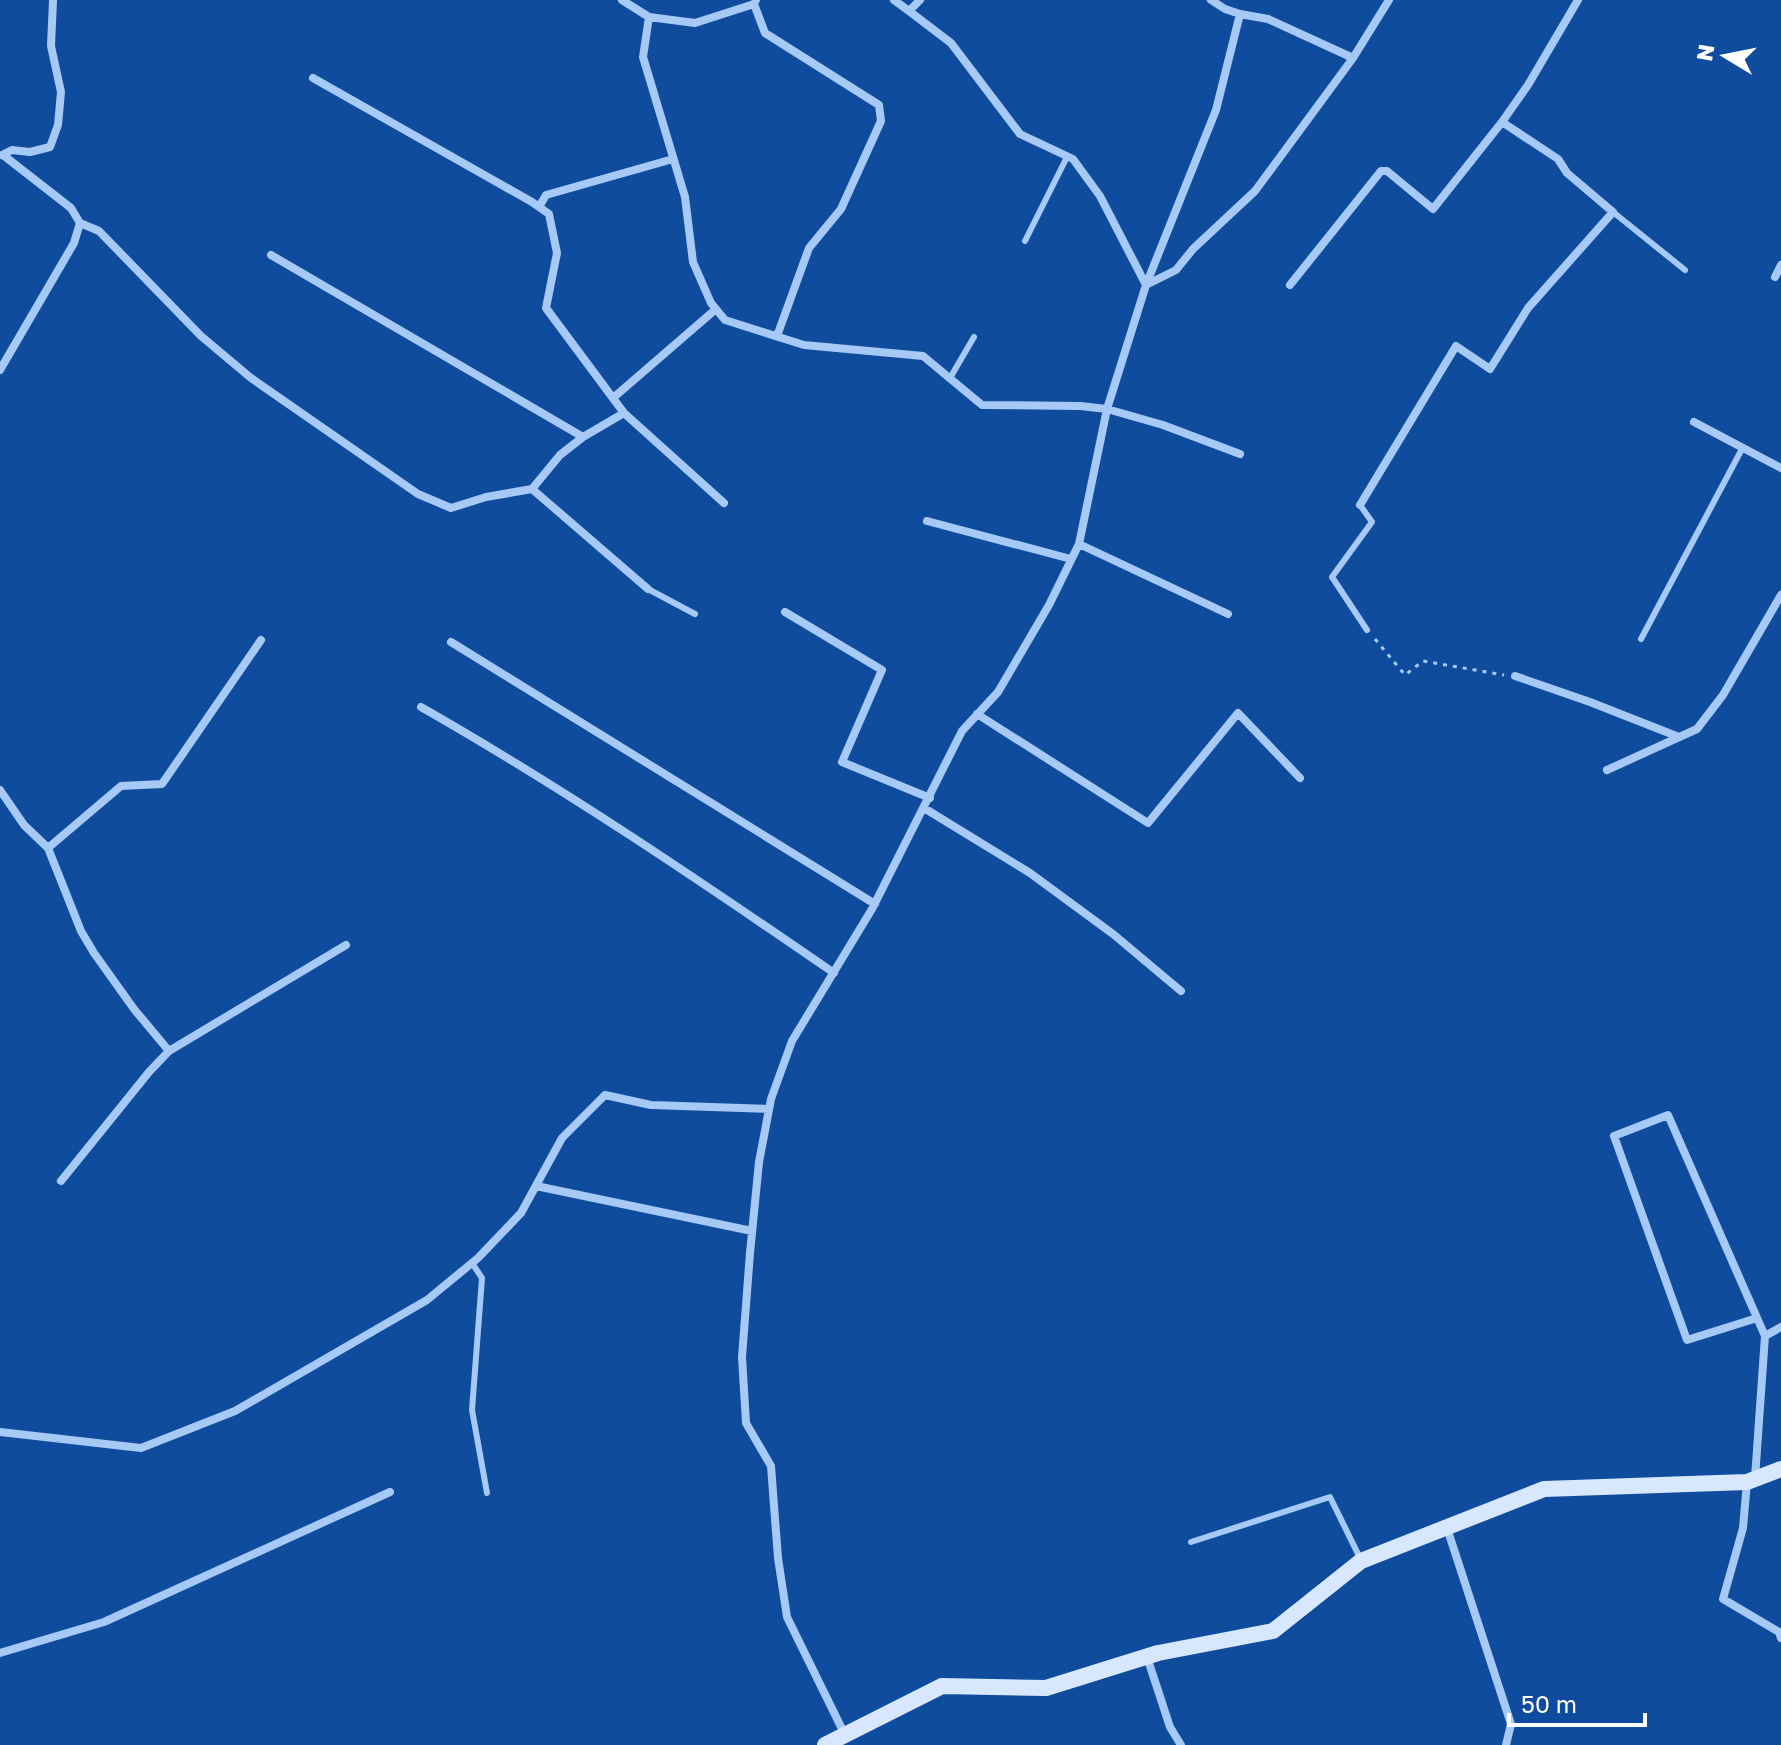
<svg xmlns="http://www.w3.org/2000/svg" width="1781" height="1745" font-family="'Golos Text',sans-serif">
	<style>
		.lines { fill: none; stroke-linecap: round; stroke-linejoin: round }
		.path { stroke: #a6c9f5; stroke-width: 3; stroke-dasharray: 4 6; stroke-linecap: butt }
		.lane { stroke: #a6c9f5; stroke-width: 6 }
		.street { stroke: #a6c9f5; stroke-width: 8 }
		.secondary { stroke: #d7e7fe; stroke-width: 16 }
	</style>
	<rect width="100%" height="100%" fill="#104c9e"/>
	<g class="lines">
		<path class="path" d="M1375 639 1405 675 1423 661 1504 675"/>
		<path class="lane" d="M1613 212 1685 270
			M1025 241 1067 157
			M950 378 974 337
			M1360 505 1372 522 1332 577 1367 630
			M648 589 695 614
			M1641 639 1743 447
			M472 1263 482 1278 472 1410 487 1493
			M1191 1542 1330 1497 1360 1558"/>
		<path class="street" d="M622 0 649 17 695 23 754 4
			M756 0 754 4 765 33 879 105 881 121 841 209 809 248 777 336
			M894 0 909 11
			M920 0 909 11 951 43 1020 134 1073 159 1100 196 1146 285 1176 270 1193 249 1255 191 1353 58 1389 0
			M1211 0 1225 9 1240 14
			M649 17 643 57 685 197 693 262 711 303 725 320 804 345 923 356 982 405 1080 406 1107 409 1079 544 1049 605 998 692 962 731 872 909 792 1041 771 1099 759 1162 750 1253 742 1357 746 1423 771 1466 778 1558 787 1617 845 1735
			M313 78 532 202 549 214 557 253 546 308 624 413 724 503
			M2 155 12 150 30 152 50 147 58 125 61 92 51 46 53 0
			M539 207 546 195 673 159
			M80 223 99 231 201 336 251 378 418 494 451 508 486 497 532 489
			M271 255 583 437 624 413
			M1775 277 1781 265
			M1290 285 1381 171H1387L1433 209 1502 122
			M0 370 74 243 80 223 71 208 3 155
			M613 398 716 309
			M1694 422 1781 468
			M583 437 560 455 532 489 648 589
			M1240 454 1163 425 1107 409 1146 285 1216 110 1240 14 1268 19 1353 58
			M1360 505 1456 346 1490 369 1528 308 1613 212 1567 173 1558 159 1502 122 1528 85 1578 0
			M927 521 1071 559
			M1079 544 1228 614
			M785 612 882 670 842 762 930 798
			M451 642 875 904
			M1515 676 1590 702 1679 737
			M421 707C563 788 699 880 834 973
			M977 714 1148 823 1238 713 1300 778
			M1607 770 1697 729 1723 695 1781 595
			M0 790 24 825 48 848 81 931 94 953 134 1009 169 1051
			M924 808 1030 873 1113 934 1181 991
			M48 848 121 786 162 784 261 640
			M61 1181 149 1072 169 1051 346 945
			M536 1186 752 1231
			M1757 1318 1687 1340 1614 1136 1668 1115 1765 1336
			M0 1432 141 1448 235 1411 427 1300 478 1258 521 1213 562 1138 605 1095 651 1105 769 1109
			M1755 1478 1765 1336 1781 1327
			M1747 1482 1743 1528 1723 1599 1779 1632 1781 1638
			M1447 1528 1511 1724 1506 1745
			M0 1653 104 1622 390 1492
			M1147 1657 1170 1727 1181 1745"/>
		<path class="secondary" d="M825 1745 942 1686 1046 1688 1158 1653 1273 1631 1361 1561 1544 1489 1747 1482 1781 1469"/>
	</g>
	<g transform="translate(1725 56) rotate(280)" stroke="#104c9e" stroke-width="6" paint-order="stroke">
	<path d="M0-6L14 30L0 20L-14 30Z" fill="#ffffff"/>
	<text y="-12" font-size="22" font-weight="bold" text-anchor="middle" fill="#ffffff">N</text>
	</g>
	<path d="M1509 1713v12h136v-12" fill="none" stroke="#ffffff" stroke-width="4"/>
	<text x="1521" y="1713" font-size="24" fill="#ffffff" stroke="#104c9e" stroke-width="6" paint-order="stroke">50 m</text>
</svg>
